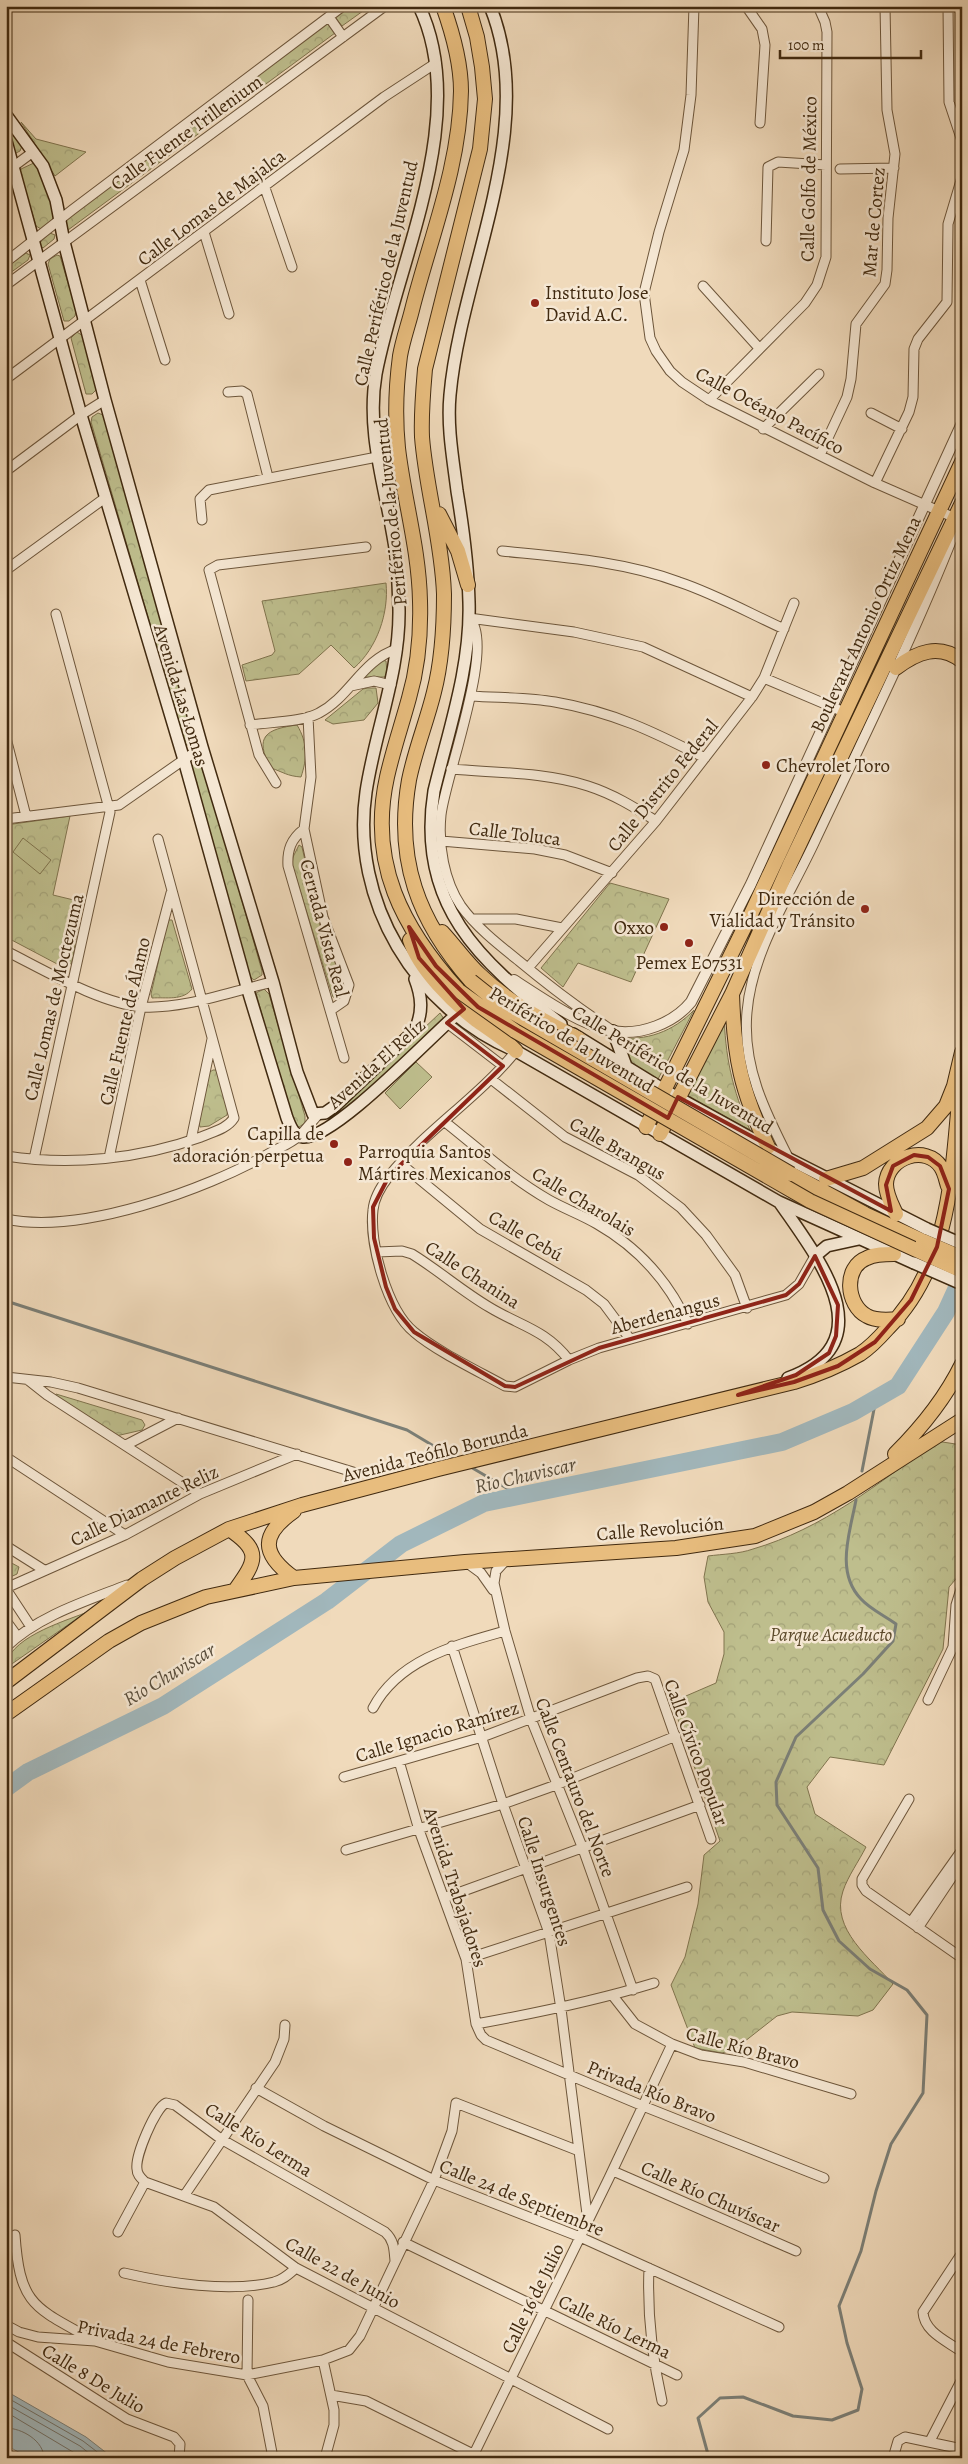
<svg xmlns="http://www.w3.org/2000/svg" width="968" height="2464" font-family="Alegreya,serif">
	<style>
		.forest { fill: url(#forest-crowns); stroke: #80744e }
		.pitch { fill: #bebe8d; stroke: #80744e }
		.water { fill: #a1b7bc; stroke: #7b7f77 }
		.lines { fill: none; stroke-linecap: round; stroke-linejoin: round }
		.shore { stroke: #717066; stroke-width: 1 }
		.stream { stroke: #7b7f77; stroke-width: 3 }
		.river { stroke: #a1b7bc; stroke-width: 18 }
		.minor-casing { stroke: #6d563b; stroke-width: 11 }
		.tertiary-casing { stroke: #6d563b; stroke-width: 12 }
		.secondary-casing { stroke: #412a10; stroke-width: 14 }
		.primary-casing { stroke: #412a10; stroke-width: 16 }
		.trunk-casing { stroke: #412a10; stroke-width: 16 }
		.minor { stroke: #f5e7d3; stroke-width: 9 }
		.tertiary { stroke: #f5e7d3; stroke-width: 10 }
		.secondary { stroke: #f5e7d3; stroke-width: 11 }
		.primary { stroke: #e8bd7e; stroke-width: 14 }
		.trunk { stroke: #e8bd7e; stroke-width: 14 }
		.secondary-bridge-casing { stroke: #412a10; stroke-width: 14; stroke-linecap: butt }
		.trunk-bridge-casing { stroke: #412a10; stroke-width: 16; stroke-linecap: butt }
		.secondary-bridge { stroke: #f5e7d3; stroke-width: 11 }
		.trunk-bridge { stroke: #e8bd7e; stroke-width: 14 }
		.marked { fill: none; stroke: #8f2418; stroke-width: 4; stroke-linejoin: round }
		.poi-dot { fill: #8f2418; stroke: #f5e7d3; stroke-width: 2 }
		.labels { text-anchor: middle; stroke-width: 5; stroke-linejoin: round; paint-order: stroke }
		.street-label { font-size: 19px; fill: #412a10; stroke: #f5e7d3 }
		.poi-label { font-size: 19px; fill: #412a10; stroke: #f5e7d3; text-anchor: start }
		.park-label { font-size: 19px; font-style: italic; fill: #5a4829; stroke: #f5e7d3 }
		.water-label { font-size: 20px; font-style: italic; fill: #594d3b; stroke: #f5e7d3 }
	</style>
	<defs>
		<pattern id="forest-crowns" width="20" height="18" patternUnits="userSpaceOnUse" patternTransform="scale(1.25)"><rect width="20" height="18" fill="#bebe8d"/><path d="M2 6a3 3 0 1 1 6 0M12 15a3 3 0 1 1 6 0" fill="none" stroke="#a4a379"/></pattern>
	</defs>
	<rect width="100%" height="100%" fill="#f0dabb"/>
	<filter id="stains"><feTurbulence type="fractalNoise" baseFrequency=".004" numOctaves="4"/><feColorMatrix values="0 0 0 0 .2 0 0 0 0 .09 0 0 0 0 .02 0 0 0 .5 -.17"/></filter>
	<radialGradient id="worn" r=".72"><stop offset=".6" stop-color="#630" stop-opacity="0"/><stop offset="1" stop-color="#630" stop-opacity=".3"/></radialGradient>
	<path class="forest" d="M350 6H370L342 26 335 17Z
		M327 24 331 26 335 33 68 230H65L64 219Z
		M21 122 36 139 86 152 55 176Z
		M6 123 22 146 20 151 14 154 6 134Z
		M36 162 56 216 41 229 36 226 20 172 21 169Z
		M50 233 55 235 54 239 43 248 39 245 42 240Z
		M26 253 30 255 28 260 6 276V267Z
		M57 255 60 256 76 310 75 316 69 321H64L48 264 50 259Z
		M77 332 83 336 98 388 92 394H86L71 338Z
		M98 413 103 415 196 742 189 746 186 744 182 733 91 422 92 417Z
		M386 583C389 613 377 648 354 668L331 645 299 674 246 681 242 665 272 655 275 651 262 601Z
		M381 660 386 661 387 672 385 677H366L363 674Z
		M368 688H376L378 703 364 720 333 724 325 720 363 689Z
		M297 725C308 743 307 759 301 777 287 776 283 772 271 768 253 736 267 729 297 725Z
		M198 760 203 764 262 971V975L254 980 249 976 191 767Z
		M70 816 53 895 82 902 72 963 66 966 59 965 6 937V825Z
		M299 845 302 847 319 923 344 980C345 988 344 994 337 998L333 997 331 991 291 861Z
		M610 883 669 899 631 982 578 963 563 987 541 968Z
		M168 920H172L192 989C183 1001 166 997 152 998L151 994Z
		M264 989 269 994 305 1116V1123L299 1127H294L292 1123 256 993Z
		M694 1010 657 1081 630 1063 616 1037C646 1042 674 1031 694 1010Z
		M724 1012C725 1056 732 1089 750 1130L685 1095Z
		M440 1013 444 1019 338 1118 331 1120V1116Z
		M213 1070H216L219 1074 228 1108 227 1115 209 1126 200 1127 199 1123 208 1073Z
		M56 1394 142 1420 145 1425 142 1430 116 1436 55 1399Z
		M936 1441 962 1445V1572L949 1587 943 1649 884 1765 830 1757 807 1787 815 1814 866 1847C859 1861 848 1876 843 1891 830 1929 871 1959 893 1984L873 2010 858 2016 792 2012 777 2016 735 2049 722 2053 695 2048 671 1985 685 1957 698 1904 704 1855 720 1841 672 1702 716 1683 724 1654V1632L708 1602 704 1577 708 1556C723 1554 739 1554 753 1549 822 1529 880 1483 936 1441Z
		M6 1560 19 1567 17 1574 6 1579Z
		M85 1613 6 1668C6 1639 62 1622 85 1613Z"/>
	<path class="pitch" d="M23 838 51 860 40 874 13 852Z
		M416 1062 432 1077 400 1109 385 1093Z"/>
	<path class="water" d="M6 2391 86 2437 113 2458H29L6 2445Z"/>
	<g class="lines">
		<path class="shore" d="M6 2397 83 2441 105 2458
			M6 2404 80 2446 95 2458
			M6 2412 83 2458
			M6 2428C22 2428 44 2441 44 2458"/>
		<path class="stream" d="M6 1301 407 1430 457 1460
			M469 1466 520 1496
			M862 1471 876 1399
			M709 2458 698 2418 720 2398 743 2397 793 2416 832 2420 858 2410 862 2389 847 2343 839 2306 861 2251 876 2191 891 2144 923 2093 927 2015 907 1990 870 1969 839 1941 823 1910 818 1868 777 1805 776 1782 796 1737 863 1674 893 1641 896 1624C885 1616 870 1609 861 1599 835 1572 850 1532 856 1500"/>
		<path class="river" d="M6 1788 28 1772 163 1706 327 1601 401 1544 484 1503 782 1442 853 1412 898 1386 946 1312 962 1277"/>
		<defs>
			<path id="minor" d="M694 6 691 95 684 150 659 232 644 293 650 338 656 351 670 371 682 382 709 400 875 483 955 518 956 521
				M746 6 762 29 765 45 760 123
				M948 6 949 102 962 141
				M329 17 343 37
				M840 169 894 168
				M6 172 33 152
				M265 188 292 267
				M204 232 229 314
				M766 241 768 167 778 162 826 165
				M6 262 72 210 343 6
				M140 280 165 360
				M6 285 385 6
				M703 286 759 348
				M6 379 384 97 436 63
				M228 392 242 391 247 394 268 477
				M709 400 805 303 817 285 826 257 827 32 825 22 818 6
				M871 413 902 429
				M763 429 819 374
				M820 455 847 397 851 379 856 324 885 284 887 270 888 218 895 154 887 110 885 6
				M6 471 81 415 105 400
				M875 483 909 412 913 397 914 349 918 339 947 302 948 224 962 177
				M202 520 200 499 209 490 377 457
				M502 551C561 557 623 561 679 582 715 594 749 613 784 629
				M6 570 105 498
				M469 618C497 642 445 777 441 815 438 845 444 881 461 906 476 927 499 945 519 961 548 985 578 1008 610 1029
				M469 618 574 632 643 647 752 697
				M764 678 844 712
				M351 686 374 681 391 685
				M471 696C499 698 528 697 555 702 613 712 654 732 705 758
				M308 717 311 777 304 829 323 917 349 985 344 1001 331 1010
				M250 725C270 722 303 722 319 713 350 697 362 660 397 649
				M6 738 26 816
				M451 769C496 773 545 772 588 786 613 794 634 807 656 821
				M276 783 259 755 209 570 218 565 366 547
				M6 819 119 805 202 747
				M304 829C291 839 287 850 288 866L344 1058
				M441 841 535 849 565 855 612 873
				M473 919H516L562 928
				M6 951C44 970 101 1004 143 1007 186 1009 231 991 273 982
				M528 968 656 821 752 697 764 678 794 603
				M447 1023 503 1066
				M516 1051C478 1098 426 1130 389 1176 382 1185 374 1198 373 1210 369 1243 387 1310 414 1332 436 1351 478 1371 505 1386L515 1387 569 1360 599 1348 786 1295 799 1284 815 1256
				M491 1079 565 1137 638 1175 681 1208 706 1235 735 1275 747 1308
				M445 1122C479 1149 512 1179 549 1200 565 1209 582 1215 597 1224 639 1248 668 1280 688 1324
				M191 1140 212 1039
				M6 1156C71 1166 140 1159 201 1137 212 1132 227 1129 234 1118L158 839
				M109 1158 141 1007 171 893
				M34 1159 110 812 56 614
				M789 1159C765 1112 742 1066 747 1012 752 951 790 895 815 841 863 739 913 638 954 534
				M401 1164 480 1229 586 1290 604 1304 630 1339
				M6 1219C80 1235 205 1190 270 1153 279 1148 291 1143 299 1136 306 1130 311 1122 317 1116
				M377 1252 402 1251 412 1254C438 1270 462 1291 489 1307 520 1326 545 1329 569 1360
				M6 1377 51 1382 78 1388 353 1472
				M28 1380 47 1395 200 1494
				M126 1445 178 1418
				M6 1457 125 1535
				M6 1546 44 1570
				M507 1559 496 1571 494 1583 505 1631 531 1719 583 1849 633 1990
				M466 1562 481 1573 493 1590
				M6 1588 125 1535 200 1494 297 1454
				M6 1589 31 1627
				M6 1621 17 1636
				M452 1646 503 1804 549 1933 561 2009 588 2222
				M6 1647C38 1616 86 1601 127 1585
				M928 1700 953 1647 956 1605 962 1586
				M373 1708C399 1659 456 1645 505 1631
				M399 1761 419 1830 466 1959 476 2024 481 2035 486 2040 643 2106 824 2178
				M344 1777 482 1737 637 1678 648 1676 655 1679 711 1839
				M909 1799 862 1879V1885L866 1891 962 1958
				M346 1850 503 1804 556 1785 676 1736
				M444 1898 700 1805
				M911 1922 962 1850
				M918 1928 962 1862
				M466 1959 687 1887
				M613 1996 635 2024 672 2044 701 2055 744 2062 851 2094
				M476 2024C537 2013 595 2001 654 1983
				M256 2088 324 2126 434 2180 580 2237 779 2327
				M613 2171 796 2251
				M184 2196 275 2062 284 2039 285 2025
				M118 2232 145 2182
				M15 2235C20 2306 34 2307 93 2340
				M403 2242 677 2375
				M962 2253 923 2312C924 2332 947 2341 962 2352
				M395 2261C394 2249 394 2240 385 2232L221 2139 175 2105 166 2103C155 2108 135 2156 137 2169 137 2175 141 2178 145 2182L214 2207 296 2268 608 2429
				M649 2268C647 2314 652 2357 662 2401
				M124 2273C167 2283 230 2293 274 2282 283 2280 289 2274 296 2268
				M248 2300 247 2375 263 2406 273 2458
				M6 2325 19 2332 38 2337 95 2341 168 2362 247 2375 323 2360
				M6 2342 127 2419 174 2437 180 2444 179 2458
				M331 2395 366 2401 481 2458
				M930 2441 962 2379
				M325 2458 334 2425V2410L323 2360 349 2350 360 2336 434 2180 452 2131 456 2103 579 2151
				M472 2458 609 2178 672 2044
				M893 2458 898 2441 905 2437 962 2449"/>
			<path id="tertiary" d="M514 980C542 998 580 1025 612 1031 641 1036 674 1023 691 1002L751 884 962 423"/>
			<path id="secondary" d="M419 6C472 116 397 262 376 374 366 431 385 486 394 542 398 564 398 587 399 609 400 672 375 731 366 792 350 901 416 1009 516 1051L779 1202 914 1263
				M490 6C540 128 461 271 450 395 447 427 453 459 457 491 463 527 468 565 469 602 471 666 449 729 434 791 416 904 479 961 561 1024
				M6 115 43 166 56 200 64 242 105 400 202 747 273 982 297 1072 313 1114 325 1113 335 1106 415 1030C423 1012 422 997 415 979
				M6 141 81 415 184 760 247 987 287 1118C290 1125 293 1136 303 1137 333 1140 428 1039 455 1016
				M613 1031 626 1066
				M573 1034 664 1090 789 1159 927 1229
				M780 1203C818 1258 886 1342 788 1378
				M815 1256 827 1246 859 1239"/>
			<path id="primary" d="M896 668C917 652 939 643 962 661
				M732 994C734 1057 741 1091 768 1147
				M646 1127 751 914 962 462
				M660 1134 732 994 790 864 962 503
				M826 1179 863 1168 927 1128 946 1106 954 1086 962 1052
				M896 1214C892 1205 886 1195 886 1184 887 1157 926 1144 941 1167 945 1173 946 1180 948 1186
				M894 1254C885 1254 875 1254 867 1258 843 1267 846 1305 867 1316 876 1321 888 1320 898 1319
				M895 1454C922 1427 945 1399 962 1364
				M294 1511C260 1535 261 1554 294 1578
				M229 1529C262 1551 256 1561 236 1589
				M6 1682 142 1579 175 1558 229 1529 302 1505 438 1469 794 1382C817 1375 839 1366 860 1354 871 1347 880 1337 888 1328 955 1261 952 1159 962 1071
				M6 1714 109 1641 141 1623 206 1597 294 1578 465 1562 676 1548 755 1536 814 1512 848 1493 962 1420"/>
			<path id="trunk" d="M443 6C453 34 461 62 461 91 460 165 431 236 413 306 409 323 403 339 400 356 396 386 395 418 398 448 404 500 419 549 420 601 421 633 418 667 409 698 402 724 393 750 387 777 368 863 402 928 459 991
				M468 6 477 37 482 67 485 99 480 149 425 369C423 392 421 414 422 437 426 489 442 540 444 594 444 626 442 661 434 692 427 721 415 750 409 780 395 860 418 921 471 981
				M439 514 458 551 468 585
				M442 932C455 946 466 962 480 975 509 1003 544 1021 579 1039
				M410 940C419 969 453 1002 476 1020 490 1030 504 1038 516 1051
				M791 1174 865 1214 923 1241"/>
		</defs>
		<use href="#minor" class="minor-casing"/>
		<use href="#tertiary" class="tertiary-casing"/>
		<use href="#secondary" class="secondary-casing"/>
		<use href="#primary" class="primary-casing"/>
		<use href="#trunk" class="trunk-casing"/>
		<use href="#minor" class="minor"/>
		<use href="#tertiary" class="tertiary"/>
		<use href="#secondary" class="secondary"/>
		<use href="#primary" class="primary"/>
		<use href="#trunk" class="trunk"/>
		<defs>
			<path id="secondary-bridge" d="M927 1229 962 1244
				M914 1263 962 1284"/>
			<path id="trunk-bridge" d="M471 981 505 1008 791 1174
				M459 991 515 1031 810 1201 962 1271
				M923 1241 962 1258"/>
		</defs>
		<use href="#secondary-bridge" class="secondary-bridge-casing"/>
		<use href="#trunk-bridge" class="trunk-bridge-casing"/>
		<use href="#secondary-bridge" class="secondary-bridge"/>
		<use href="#trunk-bridge" class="trunk-bridge"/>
	</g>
	<path class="marked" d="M409 927 436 966 478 1007 668 1118 678 1097 891 1211 886 1185 893 1166 914 1155 928 1157 940 1166 949 1189 937 1247 911 1300 875 1342 838 1366 794 1382 738 1395 796 1375 829 1353 836 1336 838 1305 815 1256 799 1284 786 1295 599 1348 515 1387 505 1386 414 1332 395 1309 386 1287 374 1238 373 1207 389 1176 503 1066 447 1023 464 1009 419 958Z"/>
	<g class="poi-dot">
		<circle cx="535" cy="303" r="5"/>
		<circle cx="766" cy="765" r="5"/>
		<circle cx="865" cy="909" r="5"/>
		<circle cx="664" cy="927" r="5"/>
		<circle cx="689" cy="943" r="5"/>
		<circle cx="334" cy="1144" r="5"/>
		<circle cx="348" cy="1162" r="5"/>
	</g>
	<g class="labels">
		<g class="street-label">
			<text transform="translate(186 132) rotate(-36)" y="7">Calle Fuente Trillenium</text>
			<text transform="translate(808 179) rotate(-89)" y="7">Calle Golfo de México</text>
			<text transform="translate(211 207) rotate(-37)" y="7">Calle Lomas de Majalca</text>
			<text transform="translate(873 222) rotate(-85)" y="7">Mar de Cortez</text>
			<text transform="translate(385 273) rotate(-77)" y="7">Calle Periférico de la Juventud</text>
			<text transform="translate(770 410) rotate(28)" y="7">Calle Océano Pacífico</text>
			<text transform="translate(390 512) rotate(-96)" y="7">Periférico de la Juventud</text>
			<text transform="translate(865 624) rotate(-65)" y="7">Boulevard Antonio Ortiz Mena</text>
			<text transform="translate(182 695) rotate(73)" y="7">Avenida Las Lomas</text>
			<text transform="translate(662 785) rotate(-51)" y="7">Calle Distrito Federal</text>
			<text transform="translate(515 833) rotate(7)" y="7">Calle Toluca</text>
			<text transform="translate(325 928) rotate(75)" y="7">Cerrada Vista Real</text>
			<text transform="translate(53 997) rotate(-77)" y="7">Calle Lomas de Moctezuma</text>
			<text transform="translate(124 1021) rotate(-77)" y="7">Calle Fuente de Álamo</text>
			<text transform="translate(572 1039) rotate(31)" y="7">Periférico de la Juventud</text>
			<text transform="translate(376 1063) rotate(-42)" y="7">Avenida El Relíz</text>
			<text transform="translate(673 1069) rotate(31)" y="7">Calle Periférico de la Juventud</text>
			<text transform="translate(618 1148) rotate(30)" y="7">Calle Brangus</text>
			<text transform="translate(584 1201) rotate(31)" y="7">Calle Charolais</text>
			<text transform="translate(526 1235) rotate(30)" y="7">Calle Cebú</text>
			<text transform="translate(473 1274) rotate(33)" y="7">Calle Chanina</text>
			<text transform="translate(665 1313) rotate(-15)" y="7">Aberdenangus</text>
			<text transform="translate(435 1452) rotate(-14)" y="7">Avenida Teófilo Borunda</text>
			<text transform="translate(144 1505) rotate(-26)" y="7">Calle Diamante Reliz</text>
			<text transform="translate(660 1528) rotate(-5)" y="7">Calle Revolución</text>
			<text transform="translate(437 1731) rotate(-17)" y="7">Calle Ignacio Ramírez</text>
			<text transform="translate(697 1752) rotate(70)" y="7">Calle Cívico Popular</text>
			<text transform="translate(576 1787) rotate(69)" y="7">Calle Centauro del Norte</text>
			<text transform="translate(545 1881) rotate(72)" y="7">Calle Insurgentes</text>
			<text transform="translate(456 1887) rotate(72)" y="7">Avenida Trabajadores</text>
			<text transform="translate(743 2047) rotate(15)" y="7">Calle Río Bravo</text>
			<text transform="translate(652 2091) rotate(22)" y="7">Privada Río Bravo</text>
			<text transform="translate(259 2139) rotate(32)" y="7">Calle Río Lerma</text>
			<text transform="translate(711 2196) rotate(24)" y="7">Calle Río Chuvíscar</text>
			<text transform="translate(522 2197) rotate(22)" y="7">Calle 24 de Septiembre</text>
			<text transform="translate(343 2272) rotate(29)" y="7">Calle 22 de Junio</text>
			<text transform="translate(532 2298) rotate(-64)" y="7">Calle 16 de Julio</text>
			<text transform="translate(615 2326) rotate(26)" y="7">Calle Río Lerma</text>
			<text transform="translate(159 2341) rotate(11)" y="7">Privada 24 de Febrero</text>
			<text transform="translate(94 2378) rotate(31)" y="7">Calle 8 De Julio</text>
		</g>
		<g class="poi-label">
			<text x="545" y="299">Instituto Jose<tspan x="545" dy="22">David A.C.</tspan></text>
			<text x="776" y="772">Chevrolet Toro</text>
			<text x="855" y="905" text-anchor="end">Dirección de<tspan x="855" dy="22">Vialidad y Tránsito</tspan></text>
			<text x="654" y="934" text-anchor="end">Oxxo</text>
			<text x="689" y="969" text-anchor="middle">Pemex E07531</text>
			<text x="324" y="1140" text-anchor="end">Capilla de<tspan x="324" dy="22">adoración perpetua</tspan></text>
			<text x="358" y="1158">Parroquia Santos<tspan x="358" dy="22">Mártires Mexicanos</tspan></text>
		</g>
		<g class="park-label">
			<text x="831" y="1641">Parque Acueducto</text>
		</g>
		<g class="water-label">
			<text transform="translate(525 1475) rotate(-13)" y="7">Rio Chuviscar</text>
			<text transform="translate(169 1674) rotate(-31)" y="7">Rio Chuviscar</text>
		</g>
	</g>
	<rect width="968" height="2464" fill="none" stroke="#f0dabb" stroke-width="25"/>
	<rect x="8" y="8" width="953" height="2449" fill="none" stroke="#412a10" stroke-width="2.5"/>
	<rect x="12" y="12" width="943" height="2439" fill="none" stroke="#412a10"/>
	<path d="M780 50v8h141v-8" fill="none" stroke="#412a10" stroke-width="2.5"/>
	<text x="788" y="50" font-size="15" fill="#412a10" stroke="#f5e7d3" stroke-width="4" paint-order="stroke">100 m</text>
	<rect width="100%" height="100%" filter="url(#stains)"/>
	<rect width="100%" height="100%" fill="url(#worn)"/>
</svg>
